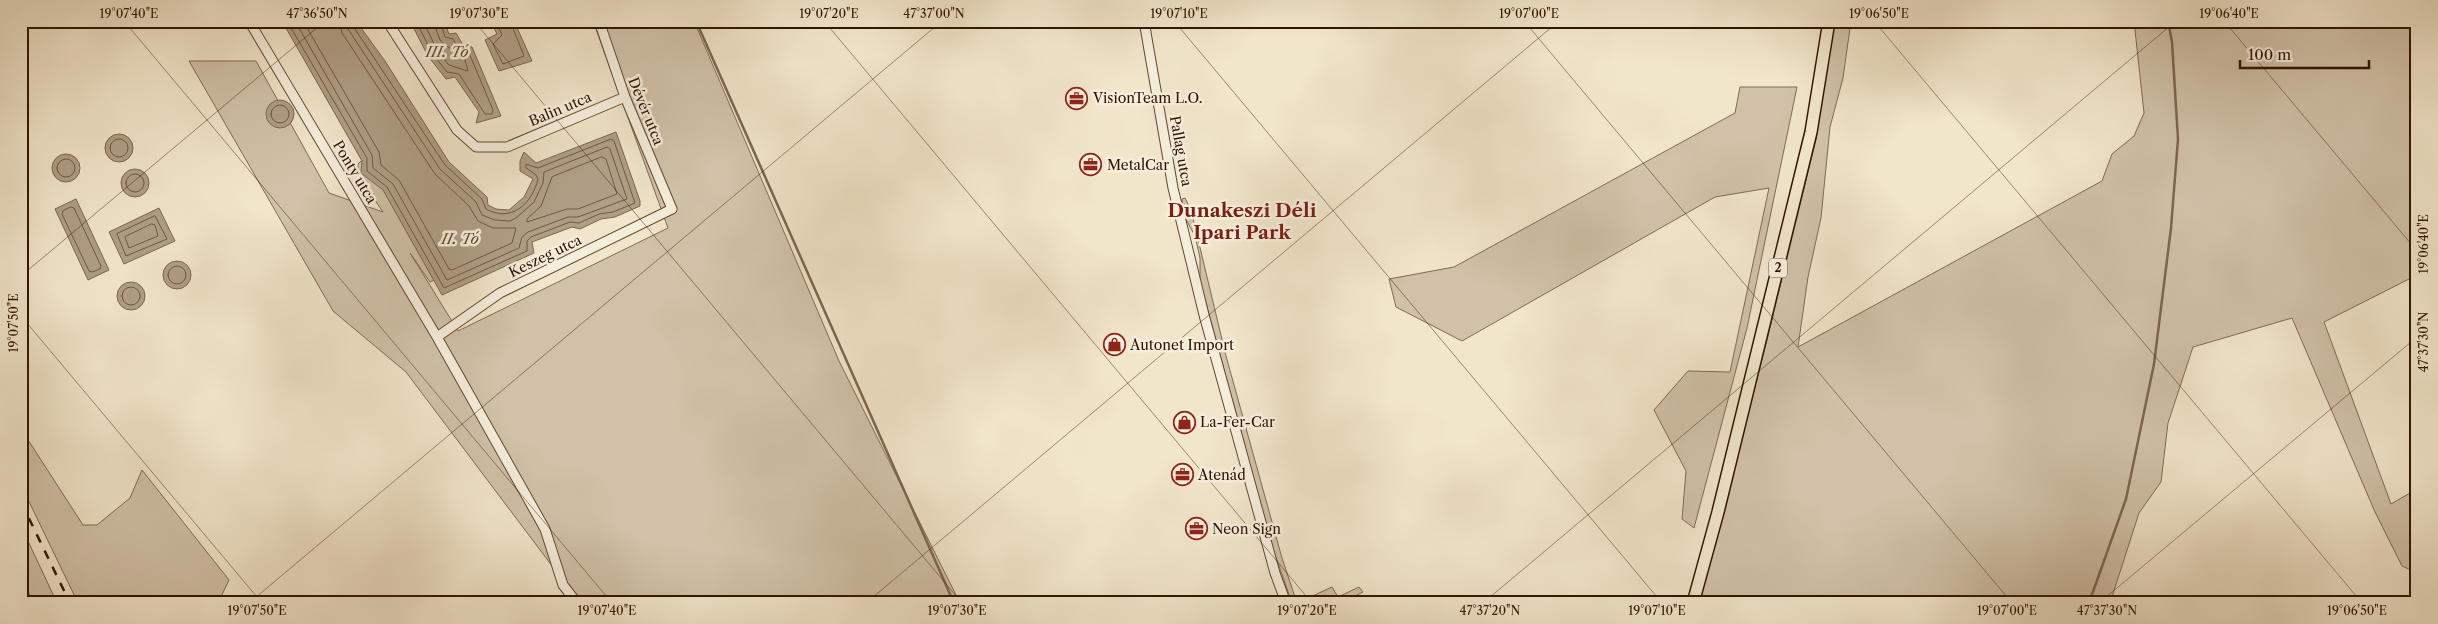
<svg xmlns="http://www.w3.org/2000/svg" width="2438" height="624" font-family="'Libre Caslon Text',serif">
	<style>
		.green { fill: #d0c1a8; stroke: #806a54 }
		.water { fill: #af9e85; stroke: #7c6650 }
		.lines { fill: none; stroke-linecap: round; stroke-linejoin: round }
		.shore { stroke: #705842; stroke-width: 1 }
		.stream { stroke: #7c6650; stroke-width: 2.5 }
		.minor-casing { stroke: #604832; stroke-width: 11 }
		.major-casing { stroke: #301300; stroke-width: 14 }
		.minor { stroke: #f6eedd; stroke-width: 9 }
		.major { stroke: #f1e5ca; stroke-width: 11 }
		.rail { stroke: #301300; stroke-width: 2.5; stroke-dasharray: 9 9; stroke-linecap: butt }
		.ticks { fill: none; stroke: #301300; stroke-width: 1; stroke-opacity: 0.45 }
		.labels { text-anchor: middle; stroke-width: 5; stroke-linejoin: round; paint-order: stroke }
		.shield { fill: #f6eedd; stroke: #6b5542; stroke-width: 1 }
		.shield-label { font-size: 12px; font-weight: bold; fill: #301300 }
		.poi-label { font-size: 14px; fill: #301300; stroke: #f6eedd; text-anchor: start }
		.street-label { font-size: 14px; fill: #301300; stroke: #f6eedd }
		.water-label { font-size: 15px; font-style: italic; fill: #634b35; stroke: #f6eedd }
		.district-label { font-size: 19px; font-weight: bold; fill: #7a1f14; stroke: #f6eedd }
		.neatline { fill: none; stroke: #301300; stroke-width: 2 }
		.ticks-label { font-size: 12px; text-anchor: middle; fill: #301300 }
	</style>
	<rect width="100%" height="100%" fill="#f1e5ca"/>
	<filter id="stains"><feTurbulence type="fractalNoise" baseFrequency=".004" numOctaves="4"/><feColorMatrix values="0 0 0 0 .2 0 0 0 0 .09 0 0 0 0 .02 0 0 0 .5 -.17"/></filter>
	<radialGradient id="worn" r=".72"><stop offset=".6" stop-color="#630" stop-opacity="0"/><stop offset="1" stop-color="#630" stop-opacity=".3"/></radialGradient>
	<path class="green" d="M593 21H694L839 361 960 603H580L406 372 333 311 189 61H256L329 193 383 212 357 174 358 164 385 137 512 241 430 282 410 253 458 331 668 228Z
		M1832 21H1851L1843 78 1830 127 1821 218 1808 277 1798 347 2102 181 2112 154 2134 136 2144 113 2134 21H2417V275L2324 322 2391 504 2417 489V573L2402 566 2375 512 2292 318 2193 347 2168 423 2161 482 2139 513 2110 603H1699L1766 344 1816 139Z
		M1740 87H1797L1747 328 1694 528 1682 519 1686 471 1654 410 1688 371 1730 372 1769 188 1715 197 1462 341 1396 307 1389 279 1454 267 1735 113Z
		M1185 198 1191 210 1226 356 1282 558 1297 603H1292L1272 546 1200 281V258L1195 236 1184 216 1182 199Z
		M21 429 83 525H97L130 498 142 470 229 580 218 603H78L21 485Z
		M21 526 57 603H33L21 576Z
		M1332 587 1338 597 1359 587 1363 592 1357 595 1361 603H1308L1306 599Z"/>
	<path class="water" d="M282 21H356L385 61 449 162 487 197 488 205 496 209 509 210 524 197 533 179 520 171V161L524 152 536 163 616 132 640 201V206L615 217 601 219 580 229 572 227 532 242 534 253 442 295 383 190 361 173 362 161Z
		M410 21H444L449 34 456 33 463 45 472 47 501 116 476 123 479 112 455 77 446 79 428 56Z
		M490 21H514L532 61 499 71 485 40 497 34Z
		M266 114a14 14 0 1 1 28 0a14 14 0 1 1-28 0Z
		M105 148a14 14 0 1 1 28 0a14 14 0 1 1-28 0Z
		M52 168a14 14 0 1 1 28 0a14 14 0 1 1-28 0Z
		M121 183a14 14 0 1 1 28 0a14 14 0 1 1-28 0Z
		M76 199 109 270 88 280 55 209Z
		M159 208 175 241 124 264 109 232Z
		M163 275a14 14 0 1 1 28 0a14 14 0 1 1-28 0Z
		M117 296a14 14 0 1 1 28 0a14 14 0 1 1-28 0Z"/>
	<g class="lines">
		<path class="shore" d="M287 21 367 158V171L387 187 444 288 527 251V241L531 237 570 222 579 223 599 214 613 212 635 203 614 141 611 139 538 168 526 164V168L536 175 538 179C532 204 511 223 486 209L482 199 445 165 353 26V21
			M295 21 372 155 373 168 393 184 447 280 519 248 522 237 528 232 568 217H578L627 199 610 149 607 147 544 172 543 183 534 202 516 218 510 221 495 220 482 215 476 202 440 169 348 29 346 21
			M303 21 379 152 381 165 399 180 449 269 452 270 512 243 516 228H493L478 221 469 206 435 174 342 33 339 21
			M416 21 432 53 447 72 459 74 485 114H492L493 110 469 53 459 49 453 39 445 37 440 21
			M423 21 437 50 449 65 468 71 464 57C458 55 445 45 440 40L433 21
			M496 21 502 35 493 44 503 64 524 56 510 21
			M271 114a9 9 0 1 1 18 0a9 9 0 1 1-18 0Z
			M110 148a9 9 0 1 1 18 0a9 9 0 1 1-18 0Z
			M602 157 606 159 617 194 578 209H567L527 222V219L541 206 552 177Z
			M57 168a9 9 0 1 1 18 0a9 9 0 1 1-18 0Z
			M126 183a9 9 0 1 1 18 0a9 9 0 1 1-18 0Z
			M71 207 74 208 101 266 100 269 92 272 89 271 62 214 63 211Z
			M155 216 167 239 126 256 117 234Z
			M152 224 155 225 158 236 129 248 125 237Z
			M168 275a9 9 0 1 1 18 0a9 9 0 1 1-18 0Z
			M122 296a9 9 0 1 1 18 0a9 9 0 1 1-18 0Z"/>
		<path class="stream" d="M696 21 954 603
			M2089 603 2126 499 2154 364 2171 228 2178 139 2172 42 2168 21"/>
		<defs>
			<path id="minor" d="M249 21 437 337 545 529 563 585 577 603
				M387 21 457 130 476 147H507L625 97
				M1144 21 1173 188 1204 315 1275 573 1286 603
				M437 337 500 293 672 209 625 97 599 21
				M21 589 27 603"/>
			<path id="major" d="M1693 603 1718 512 1811 132 1829 21"/>
		</defs>
		<use href="#minor" class="minor-casing"/>
		<use href="#major" class="major-casing"/>
		<use href="#minor" class="minor"/>
		<use href="#major" class="major"/>
		<path class="rail" d="M21 502 70 603"/>
	</g>
	<path class="ticks" d="M124 21 612 603M474 21 962 603M824 21 1312 603M1174 21 1662 603M1524 21 2012 603M1874 21 2362 603M2224 21 2417 251M21 276 325 21M21 316 262 603M249 603 942 21M866 603 1559 21M1483 603 2176 21M2099 603 2417 337"/>
	<defs>
		<symbol id="office-ring" viewBox="-11 -11 22 22"><circle r="9.5" fill="#f6eedd" stroke="#8f2418" stroke-width="1.5"/><path d="M-6-3h4V-5.5h4V-3h4V5H-6ZM-1-4.5V-3h2v-1.5ZM-6 0V1H6V0Z" fill="#8f2418"/></symbol>
		<symbol id="shop-ring" viewBox="-11 -11 22 22"><circle r="9.5" fill="#f6eedd" stroke="#8f2418" stroke-width="1.5"/><path d="M-5-2.5h2.3a2.7 3.5 0 0 1 5.4 0H5L5.5 6h-11ZM-1.5-2.5h3a1.5 2.3 0 0 0-3 0Z" fill="#8f2418"/></symbol>
	</defs>
	<g fill-rule="evenodd">
		<use href="#office-ring" x="1064" y="86" width="25" height="25"/>
		<use href="#office-ring" x="1078" y="152" width="25" height="25"/>
		<use href="#shop-ring" x="1102" y="332" width="25" height="25"/>
		<use href="#shop-ring" x="1172" y="410" width="25" height="25"/>
		<use href="#office-ring" x="1170" y="462" width="25" height="25"/>
		<use href="#office-ring" x="1184" y="516" width="25" height="25"/>
	</g>
	<g class="labels">
		<rect class="shield" x="1769" y="258.5" width="18" height="19" rx="4"/>
		<g class="shield-label">
			<text x="1778" y="272">2</text>
		</g>
		<g class="poi-label">
			<text x="1093" y="103">VisionTeam L.O.</text>
			<text x="1107" y="170">MetalCar</text>
			<text x="1130" y="350">Autonet Import</text>
			<text x="1200" y="427">La-Fer-Car</text>
			<text x="1198" y="480">Atenád</text>
			<text x="1212" y="534">Neon Sign</text>
		</g>
		<g class="street-label">
			<text transform="translate(560 109) rotate(-23)" y="5">Balin utca</text>
			<text transform="translate(646 111) rotate(68)" y="5">Dévér utca</text>
			<text transform="translate(1181 151) rotate(80)" y="5">Pallag utca</text>
			<text transform="translate(355 172) rotate(59)" y="5">Ponty utca</text>
			<text transform="translate(545 256) rotate(-26)" y="5">Keszeg utca</text>
		</g>
		<g class="water-label">
			<text x="447" y="57">III. Tó</text>
			<text x="460" y="244">II. Tó</text>
		</g>
		<g class="district-label">
			<text x="1242" y="217">Dunakeszi Déli<tspan x="1242" dy="22">Ipari Park</tspan></text>
		</g>
	</g>
	<rect width="2438" height="624" fill="none" stroke="#f1e5ca" stroke-width="55"/>
	<path d="M2240 60v8h129v-8" fill="none" stroke="#301300" stroke-width="2.5"/>
	<text x="2248" y="60" font-size="15" fill="#301300" stroke="#f6eedd" stroke-width="4" paint-order="stroke">100 m</text>
	<rect x="28" y="28" width="2382" height="568" class="neatline"/>
	<g class="ticks-label">
		<text x="129" y="18">19°07'40"E</text>
		<text x="317" y="18">47°36'50"N</text>
		<text x="479" y="18">19°07'30"E</text>
		<text x="829" y="18">19°07'20"E</text>
		<text x="934" y="18">47°37'00"N</text>
		<text x="1179" y="18">19°07'10"E</text>
		<text x="1529" y="18">19°07'00"E</text>
		<text x="1879" y="18">19°06'50"E</text>
		<text x="2229" y="18">19°06'40"E</text>
		<text transform="translate(2424 244) rotate(-90)" y="4">19°06'40"E</text>
		<text transform="translate(14 323) rotate(-90)" y="4">19°07'50"E</text>
		<text transform="translate(2424 342) rotate(-90)" y="4">47°37'30"N</text>
		<text x="257" y="615">19°07'50"E</text>
		<text x="607" y="615">19°07'40"E</text>
		<text x="957" y="615">19°07'30"E</text>
		<text x="1307" y="615">19°07'20"E</text>
		<text x="1490" y="615">47°37'20"N</text>
		<text x="1657" y="615">19°07'10"E</text>
		<text x="2007" y="615">19°07'00"E</text>
		<text x="2107" y="615">47°37'30"N</text>
		<text x="2357" y="615">19°06'50"E</text>
	</g>
	<rect width="100%" height="100%" filter="url(#stains)"/>
	<rect width="100%" height="100%" fill="url(#worn)"/>
</svg>
